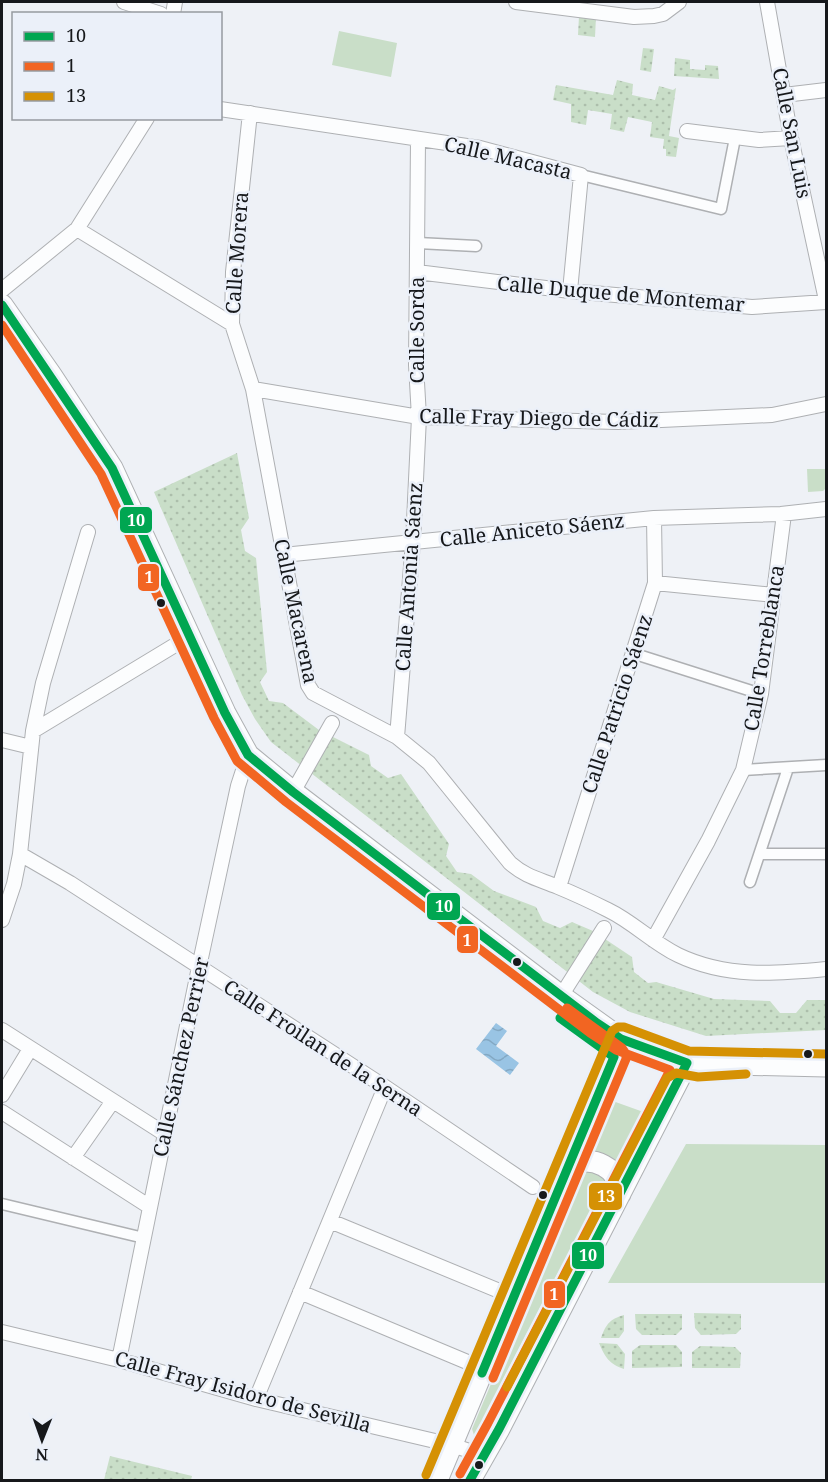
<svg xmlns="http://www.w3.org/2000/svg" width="828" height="1482" font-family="'Noto Serif',serif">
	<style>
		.green { fill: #c9dec8 }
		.garden { fill: url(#garden-dots) }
		.water { fill: url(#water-waves) }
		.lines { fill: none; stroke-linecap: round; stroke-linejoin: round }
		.pedestrian-casing { stroke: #aeb0b3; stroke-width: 13 }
		.minor-casing { stroke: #aeb0b3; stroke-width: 16 }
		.primary-casing { stroke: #aeb0b3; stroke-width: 23 }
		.pedestrian { stroke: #fcfdfe; stroke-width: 10 }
		.minor { stroke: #fcfdfe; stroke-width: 14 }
		.primary { stroke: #fcfdfe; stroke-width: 21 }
		.bus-1-casing { stroke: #ebf0f9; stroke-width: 14 }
		.bus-2-casing { stroke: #ebf0f9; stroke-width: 14 }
		.bus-3-casing { stroke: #ebf0f9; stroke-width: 14 }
		.bus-1 { stroke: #00a651; stroke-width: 9 }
		.bus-2 { stroke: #f26522; stroke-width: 9 }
		.bus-3 { stroke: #d59104; stroke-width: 9 }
		.bus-dot { fill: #16181b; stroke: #ebf0f9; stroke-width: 2 }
		.labels { text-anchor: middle; stroke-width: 5; stroke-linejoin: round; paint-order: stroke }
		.street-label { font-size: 20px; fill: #16181b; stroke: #ebf0f9 }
		.line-badge { stroke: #ebf0f9; stroke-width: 2 }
		.badge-label { font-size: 16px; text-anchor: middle; font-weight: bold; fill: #fff }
	</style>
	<defs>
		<pattern id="garden-dots" width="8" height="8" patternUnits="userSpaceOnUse" patternTransform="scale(1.5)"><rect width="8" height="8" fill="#c9dec8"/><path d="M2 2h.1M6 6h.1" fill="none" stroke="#acbeab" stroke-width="1.8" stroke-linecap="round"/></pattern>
		<pattern id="water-waves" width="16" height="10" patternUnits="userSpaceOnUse" patternTransform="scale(1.5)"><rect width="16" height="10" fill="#99c4e4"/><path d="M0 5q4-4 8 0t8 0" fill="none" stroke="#83a8c3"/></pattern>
	</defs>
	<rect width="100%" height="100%" fill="#eef1f6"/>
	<path class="green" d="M339 31 397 43 391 77 332 65Z
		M807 469H826V488L823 491 808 492Z
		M610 1100 649 1114 621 1168 588 1153Z
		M686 1144 826 1145V1283H608Z
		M585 1166 613 1184 482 1435H474L472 1429 582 1168Z"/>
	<path class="garden" d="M579 16 596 17 595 37 578 35Z
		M643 48 654 49 651 72 640 70Z
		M675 58 690 60V69L705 70V65L718 66 719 79 674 76Z
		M617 80 633 84 632 95 655 100 659 86 673 90 676 88 669 136 679 138 676 157 666 156V149H663L664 139 650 137 652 122 628 117 624 132 610 129 612 114 588 110 586 125 571 122V104L553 100 556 85 613 95Z
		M237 453 249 518 241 530 245 551 256 558 267 672 260 682 269 701 283 703 319 730 369 755 371 766 388 778 401 774 449 844 446 856 457 872 471 874 494 891 536 907 543 921 560 928 572 922 593 931 632 957 634 972 648 983 656 982 714 999 770 1001 780 1013H796L807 1000H826V1030L706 1036 630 1012 593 992 271 742 255 719 242 695 154 492Z
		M694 1313 741 1314V1329L736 1334 701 1335 695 1328Z
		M635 1314H682V1329L676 1335H642L636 1329Z
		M624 1315V1331L619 1338H601C606 1324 610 1319 624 1315Z
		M599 1343 617 1344 625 1354 624 1369C609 1364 605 1357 599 1343Z
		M640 1345H676L682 1352V1367L632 1368V1351Z
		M700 1346 735 1347 741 1353 740 1368H692V1352Z
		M110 1456 192 1476 191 1480H104Z"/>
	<path class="water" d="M496 1023 507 1031 496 1046 519 1063 510 1075 476 1049Z"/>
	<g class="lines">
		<defs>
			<path id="pedestrian" d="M581 175 721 209 735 138
				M418 243 476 246
				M632 653 761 694
				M743 770 826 765
				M760 854H826
				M750 882 788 768
				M2 1204 144 1238"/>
			<path id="minor" d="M124 2 161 14
				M516 2 634 17 654 16 663 14 679 2
				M767 2 791 138 826 300
				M173 14 175 2
				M784 95 826 90
				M220 109 480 148 581 175 570 291
				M250 113 233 272 232 324 253 389 308 685 313 693 397 737 429 763 510 863C526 877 539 879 558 887 575 894 592 902 608 910 633 922 653 943 678 955 726 978 775 974 826 969
				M687 131 759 140 791 138
				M77 229 232 324
				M417 272 570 291 752 307 826 302
				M2 290 77 229 147 118
				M253 389 419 417 618 422 772 415 826 404
				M283 555 654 518 781 514 826 509
				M655 583 774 595
				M33 731 190 636
				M397 737 413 542 419 417 416 365 418 140
				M2 740 31 747
				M293 792 332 723
				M20 854 70 883 385 1087 533 1187
				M559 887 655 583 654 518
				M2 920 14 884 20 854 33 731 43 683 88 532
				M653 940 708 841 743 770 761 694 784 514
				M561 996 604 928
				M2 1030 165 1134
				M2 1095 30 1049
				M2 1112 150 1207
				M73 1158 113 1101
				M330 1221 514 1297
				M300 1292 484 1369
				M2 1332 119 1360 256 1399 452 1445 484 1456
				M119 1360 199 967 238 786 248 755
				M256 1399 385 1087"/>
			<path id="primary" d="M2 305 51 375 112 468 225 713 248 755 293 792 561 996 621 1039 687 1063 826 1066
				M569 1165C592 1154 621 1168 620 1194
				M437 1480 621 1039
				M470 1480 499 1429 687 1063"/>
		</defs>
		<use href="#pedestrian" class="pedestrian-casing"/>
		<use href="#minor" class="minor-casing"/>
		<use href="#primary" class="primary-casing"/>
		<use href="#pedestrian" class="pedestrian"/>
		<use href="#minor" class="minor"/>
		<use href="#primary" class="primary"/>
		<defs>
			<path id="bus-1" d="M2 305 112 468 225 713 248 755 293 792 597 1023 621 1039 687 1063 499 1429 470 1480
				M482 1373 614 1057 560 1018"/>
			<path id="bus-2" d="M2 325 101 474 214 718 237 761 286 802 590 1033 616 1050 670 1070 488 1423 460 1474
				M493 1378 626 1059V1054L622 1048 567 1008"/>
			<path id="bus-3" d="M507 1387 667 1078 676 1073 698 1077 746 1074
				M426 1475 612 1031 618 1027H624L689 1051 826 1054"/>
		</defs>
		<use href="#bus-1" class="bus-1-casing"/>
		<use href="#bus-2" class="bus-2-casing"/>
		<use href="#bus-3" class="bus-3-casing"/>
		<use href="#bus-1" class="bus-1"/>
		<use href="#bus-2" class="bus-2"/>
		<use href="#bus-3" class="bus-3"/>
	</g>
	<g class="bus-dot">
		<circle cx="161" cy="603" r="5"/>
		<circle cx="517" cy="962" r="5"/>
		<circle cx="808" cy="1054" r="5"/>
		<circle cx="543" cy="1195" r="5"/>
		<circle cx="479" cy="1465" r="5"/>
	</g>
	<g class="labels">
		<g class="street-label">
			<text transform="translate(792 133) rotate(79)" y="7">Calle San Luis</text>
			<text transform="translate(508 158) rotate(13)" y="7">Calle Macasta</text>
			<text transform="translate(237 253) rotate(-86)" y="7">Calle Morera</text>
			<text transform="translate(621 294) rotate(5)" y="7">Calle Duque de Montemar</text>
			<text transform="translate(417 330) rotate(-90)" y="7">Calle Sorda</text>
			<text transform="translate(539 418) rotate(1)" y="7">Calle Fray Diego de Cádiz</text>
			<text transform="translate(532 530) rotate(-6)" y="7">Calle Aniceto Sáenz</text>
			<text transform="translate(409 577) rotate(-86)" y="7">Calle Antonia Sáenz</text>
			<text transform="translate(296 611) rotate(78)" y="7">Calle Macarena</text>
			<text transform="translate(764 648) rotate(-81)" y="7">Calle Torreblanca</text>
			<text transform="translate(617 704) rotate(-72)" y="7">Calle Patricio Sáenz</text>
			<text transform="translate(323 1048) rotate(33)" y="7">Calle Froilan de la Serna</text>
			<text transform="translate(181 1057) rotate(-78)" y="7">Calle Sánchez Perrier</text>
			<text transform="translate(243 1392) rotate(15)" y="7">Calle Fray Isidoro de Sevilla</text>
		</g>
	</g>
	<g class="line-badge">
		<rect x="119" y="506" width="34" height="28" rx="6" fill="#00a651"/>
		<rect x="137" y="563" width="23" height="29" rx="6" fill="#f26522"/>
		<rect x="426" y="892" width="35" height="29" rx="6" fill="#00a651"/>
		<rect x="456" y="925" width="23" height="29" rx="6" fill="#f26522"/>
		<rect x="588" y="1182" width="35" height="29" rx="6" fill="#d59104"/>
		<rect x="571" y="1241" width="34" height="29" rx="6" fill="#00a651"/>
		<rect x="543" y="1280" width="23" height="29" rx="6" fill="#f26522"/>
	</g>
	<g class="badge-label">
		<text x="136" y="526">10</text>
		<text x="149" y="583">1</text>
		<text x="444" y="912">10</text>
		<text x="467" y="946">1</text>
		<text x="606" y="1202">13</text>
		<text x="588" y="1261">10</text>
		<text x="554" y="1300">1</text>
	</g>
	<rect width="828" height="1482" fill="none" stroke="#16181b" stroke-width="6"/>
	<rect x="12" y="12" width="210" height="108" fill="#ebf0f9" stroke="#969aa0" stroke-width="1.5"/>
	<rect x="24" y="32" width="30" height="9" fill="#00a651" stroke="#969aa0" stroke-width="1.5"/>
	<text x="66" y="42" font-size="18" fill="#16181b">10</text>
	<rect x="24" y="62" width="30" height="9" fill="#f26522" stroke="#969aa0" stroke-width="1.5"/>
	<text x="66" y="72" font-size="18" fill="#16181b">1</text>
	<rect x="24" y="92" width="30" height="9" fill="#d59104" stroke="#969aa0" stroke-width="1.5"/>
	<text x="66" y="102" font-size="18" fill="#16181b">13</text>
	<g transform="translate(42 1440) rotate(181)" stroke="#ebf0f9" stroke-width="4.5" paint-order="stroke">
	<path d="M0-4.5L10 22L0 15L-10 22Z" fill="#16181b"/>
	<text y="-9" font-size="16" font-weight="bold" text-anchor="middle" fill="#16181b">N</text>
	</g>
</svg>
